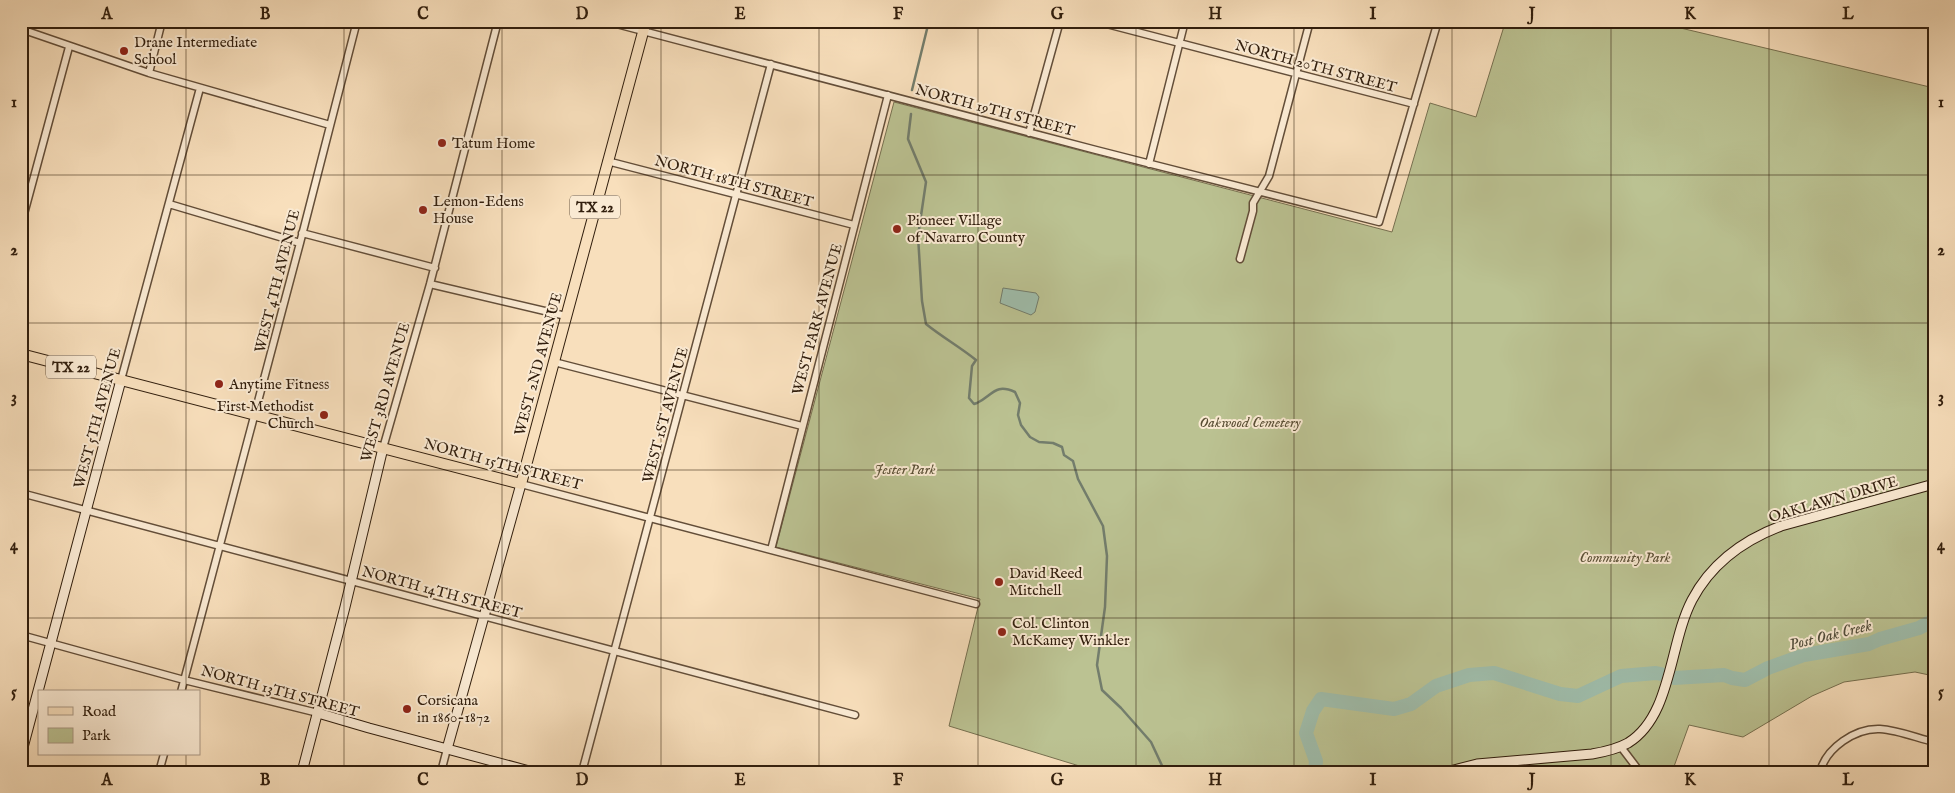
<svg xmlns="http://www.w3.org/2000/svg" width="1955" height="793" font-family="'IM FELL English',serif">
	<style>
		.green { fill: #bbc292; stroke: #767050 }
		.water { fill: #9fbdab; stroke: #737d6c }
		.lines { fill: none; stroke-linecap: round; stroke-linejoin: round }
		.stream { stroke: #737d6c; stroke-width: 2.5 }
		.river { stroke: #9fbdab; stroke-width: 14 }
		.street-casing { stroke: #634e39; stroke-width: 9 }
		.secondary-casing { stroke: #311e0d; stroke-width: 11 }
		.primary-casing { stroke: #311e0d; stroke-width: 12 }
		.street { stroke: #faead3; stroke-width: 6 }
		.secondary { stroke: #faead3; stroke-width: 9 }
		.primary { stroke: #f8dfbc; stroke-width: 10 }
		.grid { fill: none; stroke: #311e0d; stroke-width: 1; stroke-opacity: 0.55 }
		.poi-dot { fill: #8f2418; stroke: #faead3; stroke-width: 2 }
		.labels { text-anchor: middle; stroke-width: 4; stroke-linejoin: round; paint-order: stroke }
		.shield { fill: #faead3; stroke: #6d5b48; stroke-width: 1 }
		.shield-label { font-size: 14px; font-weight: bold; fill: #311e0d }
		.poi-label { font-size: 15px; fill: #311e0d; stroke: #faead3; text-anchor: start }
		.street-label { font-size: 15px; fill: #311e0d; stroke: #faead3 }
		.park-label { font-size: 15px; font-style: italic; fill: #5a4f35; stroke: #faead3 }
		.water-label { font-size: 16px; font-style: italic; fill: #524e3c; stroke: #faead3 }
		.neatline { fill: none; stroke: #311e0d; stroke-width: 2 }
		.grid-label { font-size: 16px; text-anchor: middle; font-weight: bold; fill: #311e0d }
	</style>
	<rect width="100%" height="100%" fill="#f8dfbc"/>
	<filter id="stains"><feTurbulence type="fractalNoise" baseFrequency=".004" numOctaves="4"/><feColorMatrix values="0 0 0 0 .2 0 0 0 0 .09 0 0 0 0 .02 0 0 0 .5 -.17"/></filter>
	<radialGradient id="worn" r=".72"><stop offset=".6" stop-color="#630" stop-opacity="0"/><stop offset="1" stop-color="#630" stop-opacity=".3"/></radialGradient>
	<path class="green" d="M1501 21H1651L1934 88V363L1932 370 1934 371V676L1915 672 1844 682 1812 696 1743 737 1689 725 1672 772H1099L949 726 980 599 776 547 894 102 1392 232 1430 103 1476 117 1505 23Z"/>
	<path class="water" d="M1003 288 1036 293 1039 297 1035 312 1031 315 1000 303Z"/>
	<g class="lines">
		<path class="stream" d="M912 90 929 21
			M911 114 908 139 926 182 918 236 922 301 926 324C942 337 960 347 976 360L972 366 969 398 974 404 977 403C993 395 995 383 1015 392L1020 403 1018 415 1021 425 1030 437 1039 442 1053 443 1062 447 1064 455 1073 461 1078 479 1103 526 1107 556 1105 607 1097 665 1102 690 1121 708 1151 742 1165 772"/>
		<path class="river" d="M1674 678 1724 675 1732 678 1745 680 1768 668 1804 655 1869 644 1880 639 1919 628 1934 620
			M1315 772 1316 761 1306 733 1313 711 1321 699 1394 709 1411 704 1436 686 1469 675 1494 673 1560 694 1578 696 1621 676 1656 673 1661 674"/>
		<defs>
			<path id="street" d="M605 21 1096 150 1379 222 1438 21
				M1095 21 1414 104
				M21 29 149 73 330 125
				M149 73 162 21
				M1029 133 1060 21
				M607 161 854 225
				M1149 164 1185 21
				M169 204 300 243
				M21 225 69 47
				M302 233 435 268
				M1240 259 1253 211V203L1269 176 1310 21
				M430 284 566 316
				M554 362 802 426
				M121 380 200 88
				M383 448 430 284 498 21
				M521 484 976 604
				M21 493 855 715
				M771 550 888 95
				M21 635 184 680 318 713
				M181 692 300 243 357 21
				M1621 747 1640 772
				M159 772 164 754
				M441 772 447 749
				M582 772 771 64
				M1820 772C1826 748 1855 728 1880 729 1898 730 1917 738 1934 742"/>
			<path id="secondary" d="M318 713 369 728 533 772
				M447 749 521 484
				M21 755 121 380
				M302 772 345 607 383 448
				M1446 772 1477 764 1592 754C1604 752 1617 749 1628 743 1672 716 1669 644 1692 600 1711 564 1744 540 1781 526L1934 484"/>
			<path id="primary" d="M21 354 521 484 646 21"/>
		</defs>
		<use href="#street" class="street-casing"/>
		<use href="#secondary" class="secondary-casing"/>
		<use href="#primary" class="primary-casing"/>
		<use href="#street" class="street"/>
		<use href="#secondary" class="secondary"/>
		<use href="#primary" class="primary"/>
	</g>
	<path class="grid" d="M186 21V692M344 21V772M502 21V772M661 21V772M819 21V772M978 21V772M1136 21V772M1294 21V772M1452 21V772M1611 21V772M1769 21V772M21 175H1934M21 323H1934M21 470H1934M21 618H1934M186 754V772"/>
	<g class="poi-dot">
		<circle cx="124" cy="51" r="5"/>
		<circle cx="442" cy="143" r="5"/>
		<circle cx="423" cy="210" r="5"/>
		<circle cx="897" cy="229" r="5"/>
		<circle cx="219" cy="384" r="5"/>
		<circle cx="324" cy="415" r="5"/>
		<circle cx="999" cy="582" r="5"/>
		<circle cx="1002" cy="632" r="5"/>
		<circle cx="407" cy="709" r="5"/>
	</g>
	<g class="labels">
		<g class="shield">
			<rect x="570" y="195.5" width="50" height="23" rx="4"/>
			<rect x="46" y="355.5" width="50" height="23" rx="4"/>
		</g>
		<g class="shield-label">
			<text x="595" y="212">TX 22</text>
			<text x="71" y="372">TX 22</text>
		</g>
		<g class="poi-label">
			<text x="134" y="47">Drane Intermediate<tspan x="134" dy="17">School</tspan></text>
			<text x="452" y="148">Tatum Home</text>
			<text x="433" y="206">Lemon-Edens<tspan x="433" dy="17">House</tspan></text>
			<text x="907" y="225">Pioneer Village<tspan x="907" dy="17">of Navarro County</tspan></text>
			<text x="229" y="389">Anytime Fitness</text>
			<text x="314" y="411" text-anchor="end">First Methodist<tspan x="314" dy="17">Church</tspan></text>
			<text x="1009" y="578">David Reed<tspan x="1009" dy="17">Mitchell</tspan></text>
			<text x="1012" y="628">Col. Clinton<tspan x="1012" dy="17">McKamey Winkler</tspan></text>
			<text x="417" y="705">Corsicana<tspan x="417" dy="17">in 1860-1872</tspan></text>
		</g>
		<g class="street-label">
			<text transform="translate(1316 66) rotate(15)" y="5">NORTH 20TH STREET</text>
			<text transform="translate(995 110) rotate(15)" y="5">NORTH 19TH STREET</text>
			<text transform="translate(734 181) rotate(15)" y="5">NORTH 18TH STREET</text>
			<text transform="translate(277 281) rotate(-76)" y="5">WEST 4TH AVENUE</text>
			<text transform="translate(817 319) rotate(-75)" y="5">WEST PARK AVENUE</text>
			<text transform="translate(538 364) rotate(-75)" y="5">WEST 2ND AVENUE</text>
			<text transform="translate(385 392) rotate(-74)" y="5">WEST 3RD AVENUE</text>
			<text transform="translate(665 415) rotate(-75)" y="5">WEST 1ST AVENUE</text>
			<text transform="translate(97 418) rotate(-75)" y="5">WEST 5TH AVENUE</text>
			<text transform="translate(503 464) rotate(15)" y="5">NORTH 15TH STREET</text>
			<text transform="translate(1833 499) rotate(-16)" y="5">OAKLAWN DRIVE</text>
			<text transform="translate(442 592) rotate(15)" y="5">NORTH 14TH STREET</text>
			<text transform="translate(280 691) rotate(15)" y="5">NORTH 13TH STREET</text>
		</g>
		<g class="park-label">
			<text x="1250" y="427">Oakwood Cemetery</text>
			<text x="905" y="474">Jester Park</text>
			<text x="1625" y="562">Community Park</text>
		</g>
		<g class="water-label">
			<text transform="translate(1830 634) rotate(-14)" y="6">Post Oak Creek</text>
		</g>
	</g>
	<rect width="1955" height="793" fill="none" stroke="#f8dfbc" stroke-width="55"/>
	<rect x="38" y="690" width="162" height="65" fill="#faead3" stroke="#aa9884"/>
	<rect x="48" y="707" width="25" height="8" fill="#f8dfbc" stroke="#aa9884"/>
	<text x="82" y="716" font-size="15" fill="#311e0d">Road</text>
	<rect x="48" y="728" width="25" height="15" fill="#bbc292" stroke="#aa9884"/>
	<text x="82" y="740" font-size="15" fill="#311e0d">Park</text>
	<rect x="28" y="28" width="1900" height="738" class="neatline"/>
	<g class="grid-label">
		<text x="107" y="19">A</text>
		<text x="265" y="19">B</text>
		<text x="423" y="19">C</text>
		<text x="582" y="19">D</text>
		<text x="740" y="19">E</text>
		<text x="898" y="19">F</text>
		<text x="1057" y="19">G</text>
		<text x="1215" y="19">H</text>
		<text x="1373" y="19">I</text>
		<text x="1532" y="19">J</text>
		<text x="1690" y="19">K</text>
		<text x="1848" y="19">L</text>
		<text x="14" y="107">1</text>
		<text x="1941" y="107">1</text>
		<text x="14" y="255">2</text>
		<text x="1941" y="255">2</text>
		<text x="14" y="402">3</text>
		<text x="1941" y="402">3</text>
		<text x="14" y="550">4</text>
		<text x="1941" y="550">4</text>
		<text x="14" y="697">5</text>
		<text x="1941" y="697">5</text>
		<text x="107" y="785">A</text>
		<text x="265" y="785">B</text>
		<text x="423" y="785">C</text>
		<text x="582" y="785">D</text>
		<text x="740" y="785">E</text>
		<text x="898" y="785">F</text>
		<text x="1057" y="785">G</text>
		<text x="1215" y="785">H</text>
		<text x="1373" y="785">I</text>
		<text x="1532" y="785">J</text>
		<text x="1690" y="785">K</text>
		<text x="1848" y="785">L</text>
	</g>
	<rect width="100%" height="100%" filter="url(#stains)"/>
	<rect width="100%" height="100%" fill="url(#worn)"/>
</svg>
